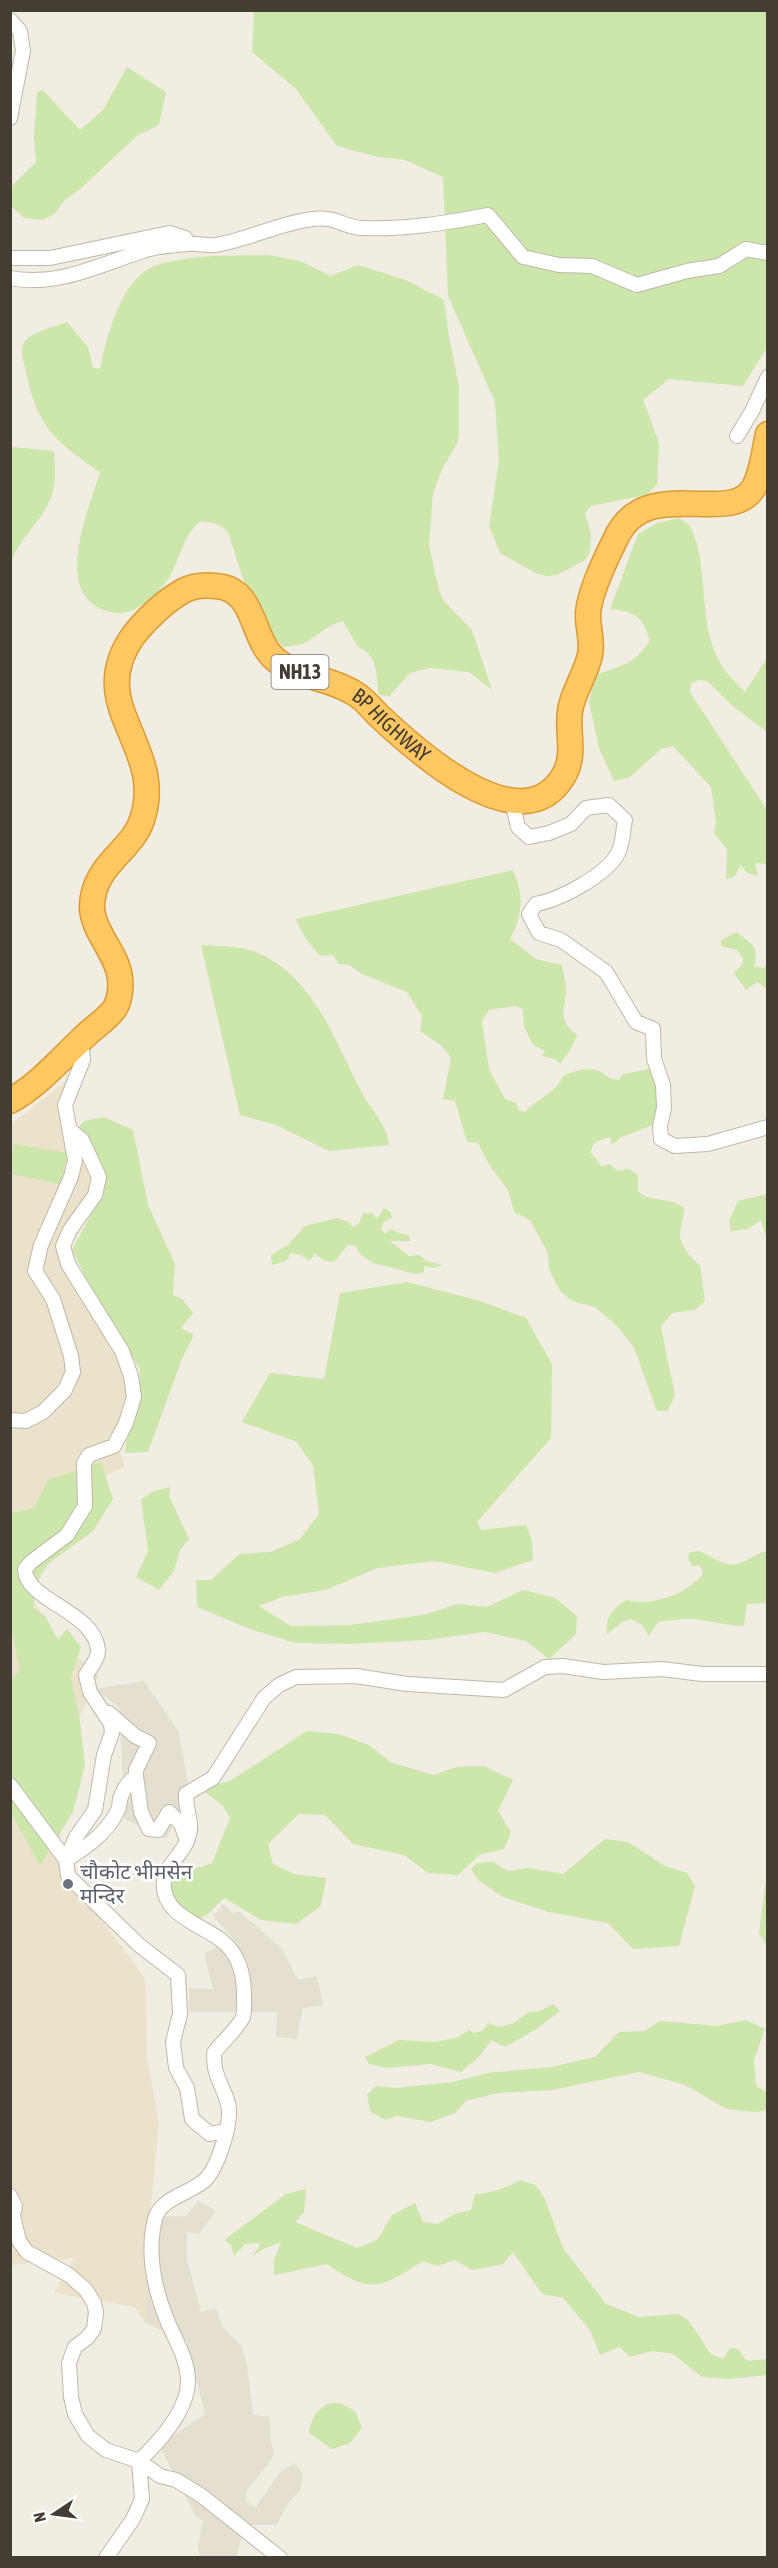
<svg xmlns="http://www.w3.org/2000/svg" width="778" height="2568" font-family="'Asap Condensed','Noto Sans Devanagari',sans-serif">
	<style>
		.residential { fill: #e5dfd1 }
		.education { fill: #ebe2cc }
		.green { fill: #cce6ab }
		.lines { fill: none; stroke-linecap: round; stroke-linejoin: round }
		.street-casing { stroke: #c0b7a9; stroke-width: 16 }
		.highway-casing { stroke: #dc9b32; stroke-width: 27 }
		.street { stroke: #fff; stroke-width: 14 }
		.highway { stroke: #fdc762; stroke-width: 24 }
		.worship-dot { fill: #6b7280; stroke: #fff; stroke-width: 2 }
		.labels { text-anchor: middle; stroke-width: 5; stroke-linejoin: round; paint-order: stroke }
		.shield { fill: #fff; stroke: #7b7770; stroke-width: 1.5 }
		.shield-label { font-size: 20px; font-weight: bold; fill: #433d33 }
		.street-label { font-size: 21px; fill: #433d33; stroke: #fff }
		.worship-label { font-size: 21px; fill: #5b616d; stroke: #fff; text-anchor: start }
	</style>
	<rect width="100%" height="100%" fill="#f1ede3"/>
	<path class="residential" d="M144 1681 179 1732 190 1795 166 1839 125 1819 119 1707 95 1689Z
		M223 1904 233 1913 240 1912 282 1949 298 1980 317 1976 323 2005 303 2008 297 2039 276 2037 277 2012H189V1988L213 1989 204 1953 234 1940 213 1916Z
		M198 2201 216 2211 199 2234 187 2232V2260L201 2312 216 2308 223 2328 241 2345 247 2365 253 2415 270 2417 271 2442 274 2452 271 2460 247 2490 246 2501 256 2507 280 2472 294 2463 303 2474 301 2489 288 2503 277 2525H244L237 2557H200L198 2546 203 2521 195 2515 159 2445 205 2414 187 2341 145 2323 150 2217 186 2216Z"/>
	<path class="education" d="M79 1070 68 1117 97 1182 65 1256 135 1382 119 1449 125 1467 73 1490 22 1583 59 1641 98 1675 69 1742 58 1862 145 1978 147 2059 159 2122 150 2217 145 2323 135 2307 54 2293 74 2258 11 2265V1125Z"/>
	<path class="green" d="M254 11H767V347L743 386 669 379 643 400 659 443 657 484 646 495 591 506 585 513 591 534 590 551 585 560 557 575 547 576 537 574 500 553 489 526 499 460 495 402 448 296 443 177 405 160 378 157 337 146 296 89 252 52Z
		M127 67 166 92 159 125 138 135 80 189 65 200 54 214 43 220 24 218 11 206V187L36 162 34 137 37 92 43 90 80 130 103 110Z
		M268 255 300 261 331 276 358 265 406 280 444 300 448 331 459 387V431L458 442 442 469 433 493 429 545 439 590 443 600 472 630 492 690 469 672 430 668 410 673 389 696 379 695C376 676 378 654 358 647L343 621 332 625 303 644 284 647C251 617 242 573 228 532 220 524 212 522 200 521 185 533 181 555 172 572 168 581 159 591 152 597 138 609 125 617 107 611 51 594 89 510 100 472 55 441 38 428 26 372 24 363 19 350 25 341 33 331 55 327 67 322L88 347 93 368 100 369C106 339 121 279 154 266 189 254 231 256 268 255Z
		M11 447 54 451C55 468 57 486 49 502 39 524 19 539 11 562Z
		M679 518C684 521 690 525 692 530 708 568 699 614 715 652 721 669 733 680 745 692L767 658V732L734 707 707 681 699 680 691 683 690 692 767 810V864L755 863 758 876 747 873 741 865 734 877 726 879 727 849 714 833 716 822 711 787 673 746 661 749 630 777 614 781 599 748 589 702 595 675C621 666 636 664 650 640 642 615 635 612 610 609L638 534 657 523Z
		M513 870C524 895 523 915 510 939L536 959 562 965C563 973 566 982 566 990 565 1012 557 1019 577 1035 574 1044 567 1056 560 1064L555 1059 542 1056 545 1051 533 1045 524 1027 523 1009 515 1006 489 1010 482 1021 489 1069 505 1099 517 1103 518 1110 525 1112C537 1098 556 1094 563 1076 574 1071 590 1066 601 1072 608 1076 610 1080 619 1080L623 1074 650 1069C659 1089 659 1103 655 1124L622 1137 612 1145 610 1137 595 1142 590 1152 602 1167 609 1164 618 1171 629 1169 638 1175V1191C649 1203 669 1196 684 1208 684 1219 681 1223 680 1232 679 1244 691 1259 700 1265L705 1301 695 1310 672 1313 661 1327 675 1395 668 1411H657L634 1348 618 1327 595 1307 572 1301 560 1291 549 1270 548 1253 530 1220 514 1212 508 1190 488 1163 478 1143 467 1142 455 1101 443 1099 451 1058 442 1046 420 1031 422 1016 407 992 362 974 349 965 339 964 333 955 321 956C312 949 299 929 296 919Z
		M737 932C751 944 760 945 754 966L763 968 767 965V989L757 982 746 990 734 973 742 965 743 958 737 950 721 946V940Z
		M201 945C218 946 241 946 256 952 314 976 335 1042 362 1093 372 1111 387 1125 389 1145L329 1151 276 1125 240 1115Z
		M104 1117 133 1130 148 1205 175 1264 173 1295 182 1299 193 1313 181 1328 194 1335 182 1359 148 1452 125 1453 126 1442 133 1425 139 1397 140 1369 99 1303 72 1250 105 1189 100 1169 77 1129 84 1121Z
		M13 1144 68 1153 60 1184 11 1174Z
		M767 1194V1239L761 1220 748 1229 731 1231 729 1221 738 1201Z
		M384 1208 390 1211 392 1218 384 1222 381 1229 385 1234 391 1229 398 1233 409 1235 410 1241H390L409 1256 420 1255 425 1260 442 1265 435 1268 424 1266V1272L416 1274 373 1263 360 1254 356 1246 348 1245 334 1262 326 1261 315 1254 309 1261 301 1255 291 1253 286 1261 272 1265 271 1255 288 1245 304 1227 312 1224 337 1218 348 1222 353 1227 359 1224 363 1213H372L377 1219Z
		M407 1282 477 1300 526 1318 552 1364 551 1438 477 1522 481 1530 526 1525 532 1541 533 1560 495 1573 434 1561 377 1568 326 1590 282 1597 259 1606 291 1626 350 1625 423 1615 458 1604 487 1607 523 1590 555 1598 577 1616 576 1634 549 1659 526 1641 485 1632 426 1640 351 1644 295 1643 250 1629 197 1607 196 1580H211L239 1554 271 1552 300 1539 319 1514 313 1466 297 1442 242 1422 270 1373 324 1379 340 1293Z
		M101 1462 113 1499 93 1531 48 1564 39 1579 33 1607 45 1616 58 1640 67 1629 81 1647 71 1677 80 1722 85 1765 73 1812 40 1865 11 1813V1680L20 1670 11 1625V1513L34 1508 48 1480Z
		M170 1487 169 1496 189 1539 180 1550 174 1571 159 1590 136 1577 148 1551 141 1499 154 1491Z
		M700 1551C716 1559 727 1570 745 1561 753 1557 759 1553 767 1551V1603L747 1604 744 1625C734 1628 702 1618 687 1619 678 1619 668 1621 658 1622L649 1636 641 1624 631 1619 622 1622 607 1634C605 1616 612 1610 626 1600 651 1607 687 1594 703 1574L700 1565 692 1566 688 1558 690 1552Z
		M307 1731 338 1734 369 1745 390 1762 433 1775 457 1767 484 1766 513 1780 498 1811 511 1832 504 1849 479 1855 458 1875 428 1873 404 1855 353 1844 325 1815 299 1814 268 1844 273 1864 294 1874 326 1878 321 1906 296 1924 261 1920 224 1898 207 1915 198 1919 170 1901 172 1880C184 1869 198 1869 212 1863L230 1818 223 1806 205 1792 211 1786 230 1781Z
		M605 1839 628 1842 665 1866 687 1873 695 1886 679 1946 633 1949 608 1923 549 1912 503 1897 478 1880 471 1869 477 1863 493 1862 508 1871 529 1868 563 1874Z
		M767 1872V1946L759 1933Z
		M553 2004 560 2011 535 2030 505 2047 491 2040 480 2056 461 2072 431 2064 386 2068 369 2064 365 2057 399 2040 434 2042 456 2038 469 2030 474 2033 482 2031 488 2023 499 2027 512 2024 529 2012 540 2011Z
		M746 2020 765 2029 754 2060 756 2086 767 2092V2110L756 2112 727 2109 685 2085 639 2072 552 2090 498 2093 466 2101 455 2113 431 2122 397 2116 385 2120 370 2111 367 2095 376 2086 396 2088 453 2082 488 2073 551 2067 595 2057 619 2032 644 2031 660 2021 718 2026Z
		M520 2180 535 2185 544 2197 563 2248 606 2304 639 2317 678 2314 688 2320 711 2354 723 2359 730 2348 738 2349 747 2361 767 2359V2375L729 2379 702 2377 673 2354 652 2351 630 2357 619 2347 600 2355 590 2330 563 2298 542 2294 513 2252 503 2264 472 2270 455 2260 437 2266 423 2261C381 2288 371 2295 327 2264L274 2275V2260L281 2242 263 2249 252 2257 261 2243 245 2244 234 2256 231 2245 224 2240 286 2194 306 2189 304 2212 295 2222 357 2248 377 2240 392 2215 415 2203 423 2222 438 2224 455 2214 471 2210 475 2194C489 2194 508 2187 520 2180Z
		M330 2403H340L355 2411 362 2428 350 2443 332 2449 309 2433C310 2420 317 2408 330 2403Z"/>
	<g class="lines">
		<defs>
			<path id="street" d="M10 20 20 31 23 51 10 118
				M10 258H50L169 233 185 238 189 244
				M10 278C58 287 99 265 143 251 156 246 174 245 188 244 197 243 207 246 215 245 248 240 279 223 313 219 335 216 344 227 361 228 405 230 445 223 488 215L523 257 559 265 592 266 637 285 687 271 719 266 746 249 768 253
				M737 436 752 411 768 377
				M512 801 518 827 529 837 549 833 571 824 586 808 609 805 625 820C623 830 623 844 618 853 607 875 559 900 536 904L529 914 539 933 561 940 606 972 636 1022 653 1029 654 1059 663 1085 664 1108 660 1126 661 1139 675 1146 708 1144 768 1127
				M70 1130 82 1140 99 1177 95 1195 70 1230 63 1246 68 1264 122 1351 131 1376 134 1397 126 1423 114 1446 89 1455 84 1463 85 1506 67 1535 31 1562 25 1569C25 1601 95 1611 98 1650 99 1658 90 1668 86 1675L90 1692 111 1724 112 1733 104 1755 95 1810 76 1837 66 1860 68 1876 139 1945 178 1975 180 2014 173 2042 176 2068 187 2088 192 2119 210 2134 225 2131
				M10 1420 26 1421 43 1412 65 1390 73 1372 71 1356 53 1299 35 1271 41 1245 71 1177 75 1160 65 1105 83 1060 81 1040
				M109 1713 135 1736 149 1743 136 1770V1776L141 1812 149 1829 158 1830 169 1812 181 1824 187 1841C181 1855 166 1866 164 1881 160 1914 200 1924 221 1940 238 1953 244 1974 244 1994 244 2001 245 2010 243 2017 239 2027 221 2043 214 2053 214 2060 214 2068 217 2075 221 2088 230 2100 229 2114 229 2130 218 2165 207 2178 194 2193 160 2197 155 2219 146 2255 155 2292 169 2325 177 2342 188 2362 188 2381 188 2410 159 2442 139 2461
				M10 1785 66 1860C85 1848 106 1834 117 1812 120 1808 119 1804 120 1799 123 1790 129 1781 136 1776
				M187 1841C195 1821 185 1814 186 1794L213 1778 264 1698 279 1685 296 1677 356 1676 407 1684 504 1690 545 1667 563 1666 603 1672 662 1669 702 1674H768
				M10 2196 15 2206 13 2216 19 2241 27 2252 69 2275 86 2290 94 2303 96 2312 94 2329 87 2338 75 2347 69 2363 71 2397 75 2414 88 2436 106 2450 139 2461 160 2476 176 2480 202 2496 280 2558
				M106 2558 133 2519 142 2499 139 2461"/>
			<g id="highway">
				<path id="s1" d="M10 1101C37 1086 59 1061 81 1040 91 1029 107 1020 115 1008 120 1000 121 987 120 978 117 952 92 932 92 906 93 865 132 851 142 820 167 746 83 707 133 636 146 619 166 600 185 590 195 585 206 585 216 586 257 589 250 639 276 660 296 677 331 678 354 693 363 698 370 706 377 714 414 749 522 848 564 775 577 752 565 729 571 706 575 689 586 673 590 655 593 642 588 629 588 616 588 594 607 556 617 536 648 474 731 528 754 487 762 473 764 451 768 434"/>
			</g>
		</defs>
		<use href="#street" class="street-casing"/>
		<use href="#highway" class="highway-casing"/>
		<use href="#street" class="street"/>
		<use href="#highway" class="highway"/>
	</g>
	<circle class="worship-dot" cx="68" cy="1884" r="6"/>
	<g class="labels">
		<rect class="shield" x="271.5" y="655" width="57" height="34" rx="4.5"/>
		<g class="shield-label">
			<text x="300" y="679">NH13</text>
		</g>
		<g class="street-label">
			<text dy="7" stroke="none"><textPath href="#s1" startOffset="880">BP HIGHWAY</textPath></text>
		</g>
		<g class="worship-label">
			<text x="80" y="1879">चौकोट भीमसेन<tspan x="80" dy="24">मन्दिर</tspan></text>
		</g>
	</g>
	<rect width="778" height="2568" fill="none" stroke="#433d33" stroke-width="24"/>
	<g transform="translate(54 2514) rotate(257)" stroke="#ffffff" stroke-width="4.5" paint-order="stroke">
	<path d="M0-4.5L10 22L0 15L-10 22Z" fill="#433d33"/>
	<text y="-9" font-size="16" font-weight="bold" text-anchor="middle" fill="#433d33">N</text>
	</g>
</svg>
